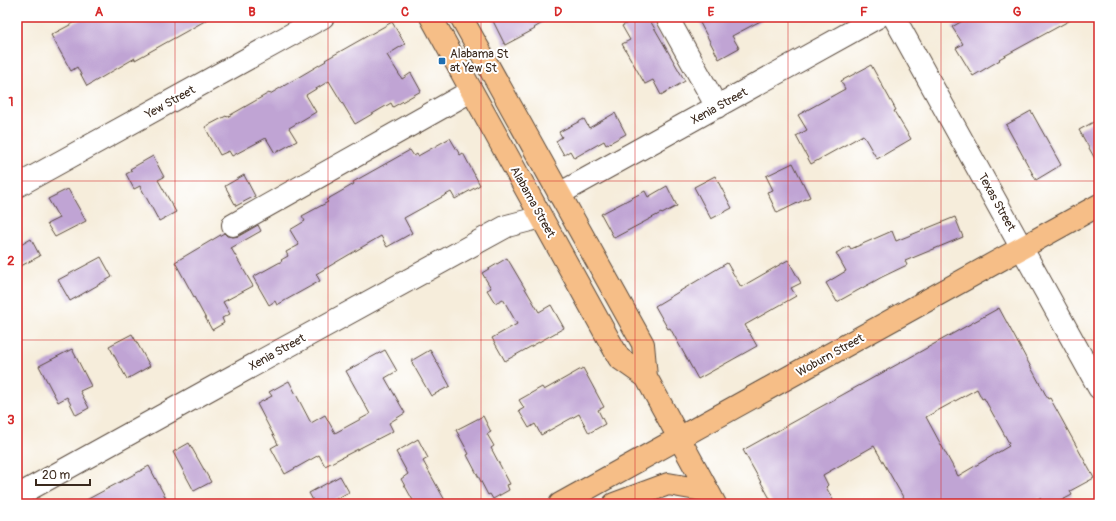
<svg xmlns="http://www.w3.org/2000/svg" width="1116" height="521" font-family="Pangolin,sans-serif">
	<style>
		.building { fill: #c0a4d4; fill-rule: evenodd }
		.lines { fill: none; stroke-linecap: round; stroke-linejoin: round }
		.minor-casing { stroke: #57473a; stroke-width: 24 }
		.major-casing { stroke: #57473a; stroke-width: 24 }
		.minor { stroke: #fff; stroke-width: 22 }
		.major { stroke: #f6be87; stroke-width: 22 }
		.grid { fill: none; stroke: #d62828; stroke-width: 1; stroke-opacity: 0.55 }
		.poi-dot { fill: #1f6fb2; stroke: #fff; stroke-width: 1.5 }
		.labels { text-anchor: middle; stroke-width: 4; stroke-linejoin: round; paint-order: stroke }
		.poi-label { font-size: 12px; fill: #3b2a1e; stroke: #fff; text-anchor: start }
		.street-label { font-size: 12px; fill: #3b2a1e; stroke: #fff }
		.neatline { fill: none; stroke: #d62828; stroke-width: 1.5 }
		.grid-label { font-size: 13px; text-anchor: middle; font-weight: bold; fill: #d62828 }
	</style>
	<rect width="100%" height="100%" fill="#fff"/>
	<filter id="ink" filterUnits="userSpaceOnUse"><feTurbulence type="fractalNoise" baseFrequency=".025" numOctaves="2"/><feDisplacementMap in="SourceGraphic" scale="8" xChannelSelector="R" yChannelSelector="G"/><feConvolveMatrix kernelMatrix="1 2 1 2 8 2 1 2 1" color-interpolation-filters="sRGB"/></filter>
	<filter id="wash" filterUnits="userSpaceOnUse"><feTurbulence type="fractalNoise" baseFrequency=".012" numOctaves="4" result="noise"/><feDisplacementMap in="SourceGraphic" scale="16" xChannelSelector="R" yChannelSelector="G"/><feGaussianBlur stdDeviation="0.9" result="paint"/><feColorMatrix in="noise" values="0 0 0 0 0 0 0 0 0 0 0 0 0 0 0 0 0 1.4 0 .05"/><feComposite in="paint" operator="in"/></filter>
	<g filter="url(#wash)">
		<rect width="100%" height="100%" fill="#f6eddb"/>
		<g id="blocks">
			<path class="building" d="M85 17H212L135 60V58L87 86 77 67 71 71 51 35Z
				M491 17H552L534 28 535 29 505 45Z
				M638 17H648L685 81 661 95 653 80 645 84 622 44 630 40 622 26Z
				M697 17H768L732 36 739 48 719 59Z
				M969 17H1076L999 59 1000 60 973 76 956 48 963 44 952 27Z
				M392 22 405 44 387 55 402 79 411 73 421 91 393 107 391 103 355 124 329 81 306 95 316 112 289 128 297 141 275 153 266 138 232 156 229 151 220 155 205 127 226 116 227 117 269 93 270 94 326 61 325 60Z
				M871 65 896 110 894 111 911 139 877 159 863 135 811 164 796 136 807 130 798 115 845 89 841 81Z
				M1031 111 1061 165 1036 180 1006 125Z
				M615 113 626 134 606 145 604 141 574 158 570 151 564 155 556 141 562 137 559 132 584 119 589 128Z
				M1099 119V166L1079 130Z
				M450 138 460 155 463 153 480 185 455 199 451 192 404 218 412 233 387 247 381 236 316 274 320 281 277 305 275 301 269 305 253 277 282 261 281 260 288 256 286 252 299 245 290 230 305 221 302 216 328 202 326 200 354 184 353 182 410 150 414 156 417 154 418 156Z
				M153 156 164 177 158 180 176 212 159 221 140 186 134 189 126 174 132 171 130 169Z
				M793 163 810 197 777 213 767 192 773 190 766 176Z
				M244 175 255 196 236 206 225 186Z
				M715 176 732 208 711 219 694 187Z
				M667 186 677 206 662 214 661 213 614 238 601 214 645 191 648 197Z
				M68 189 86 221 55 237 47 224 59 218 48 199Z
				M955 217 963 237 905 261 907 265 882 277 837 302 826 283 846 271 836 253 849 246 851 249 892 231 896 241Z
				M258 225 261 231 231 248 253 286 223 302 230 314 222 318 224 323 212 330 175 262 224 233 227 236 233 237 239 236Z
				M31 239 40 256 17 268V247Z
				M101 257 112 277 70 301 58 280Z
				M507 258 539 312 551 305 564 328 505 361 492 338 517 324 503 299 495 303 487 290 491 288 482 273Z
				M788 260 801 283 791 288 796 296 745 325 757 346 698 379 670 328 668 329 655 306 727 263 741 287Z
				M999 308 1048 399 1050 398 1094 478 1070 491 1072 495 1055 504H1043L1040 498 1029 504H907L874 446 823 475 828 485 826 487 835 504H773L743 450ZM977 389 982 399 984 398 1009 443 1007 444 1009 446 958 476 926 417Z
				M132 334 150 366 127 379 109 346Z
				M72 349 91 386 80 391 89 408 76 415 67 397 58 402 39 366Z
				M385 350 397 371 385 378 405 413 389 423 393 431 325 466 319 455 285 474 271 448 278 444 257 404 272 396 269 392 289 381 311 423 325 415 335 433 370 414 346 371Z
				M430 350 450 386 431 396 411 361Z
				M583 368 604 407 598 410 605 424 589 433 579 414 541 435 535 424 529 428 519 411 524 408 519 400 542 387 544 390Z
				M483 416 491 432 487 434 494 446 491 448 510 484 507 485 509 490 493 499 490 494 488 495 467 455 469 454 456 430Z
				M418 439 428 458 423 461 447 504H415L401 479 408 474 396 452Z
				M189 443 211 482 194 491 173 452Z
				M149 466 169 504H79L131 476Z
				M340 476 349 492 327 504H315L309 493Z"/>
		</g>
	</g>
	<g filter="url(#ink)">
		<use href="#blocks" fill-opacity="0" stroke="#57473a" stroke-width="1"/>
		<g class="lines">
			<defs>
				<path id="minor" d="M667 17 717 107
					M894 17 1099 388
					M17 186 323 17
					M559 194 878 17
					M233 225 471 91
					M17 496 210 389 507 226 534 219 540 216"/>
				<path id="major" d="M431 17 619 358 646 377
					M461 17 643 344 646 377 715 504
					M560 504 1099 205
					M614 504 668 484 708 491"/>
			</defs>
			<use href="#minor" class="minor-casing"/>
			<use href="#major" class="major-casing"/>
			<use href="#minor" class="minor"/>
			<use href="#major" class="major"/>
		</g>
	</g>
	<path class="grid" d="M175 17V504M328 17V504M481 17V504M635 17V504M788 17V504M941 17V504M17 181H1099M17 340H1099"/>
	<rect class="poi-dot" x="438" y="57" width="8" height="8" rx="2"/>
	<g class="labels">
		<g class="poi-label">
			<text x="450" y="58">Alabama St<tspan x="450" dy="14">at Yew St</tspan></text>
		</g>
		<g class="street-label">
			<text transform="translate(170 102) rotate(-29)" y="4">Yew Street</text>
			<text transform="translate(719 106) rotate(-29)" y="4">Xenia Street</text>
			<text transform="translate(533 202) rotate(61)" y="4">Alabama Street</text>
			<text transform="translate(997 202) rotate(61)" y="4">Texas Street</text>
			<text transform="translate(277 352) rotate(-29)" y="4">Xenia Street</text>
			<text transform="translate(830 355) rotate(-29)" y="4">Woburn Street</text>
		</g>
	</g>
	<rect width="1116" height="521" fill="none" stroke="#fff" stroke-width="44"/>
	<path d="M36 479v6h54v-6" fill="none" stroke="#3b2a1e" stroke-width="2"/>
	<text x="42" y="479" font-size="12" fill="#3b2a1e" stroke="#ffffff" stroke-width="3" paint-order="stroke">20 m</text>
	<rect x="22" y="22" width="1072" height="477" class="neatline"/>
	<g class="grid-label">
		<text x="99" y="16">A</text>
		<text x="252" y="16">B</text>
		<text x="405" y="16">C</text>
		<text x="558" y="16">D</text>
		<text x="711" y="16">E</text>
		<text x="864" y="16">F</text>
		<text x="1017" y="16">G</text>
		<text x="11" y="106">1</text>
		<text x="11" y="265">2</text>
		<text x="11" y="424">3</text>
	</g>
</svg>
